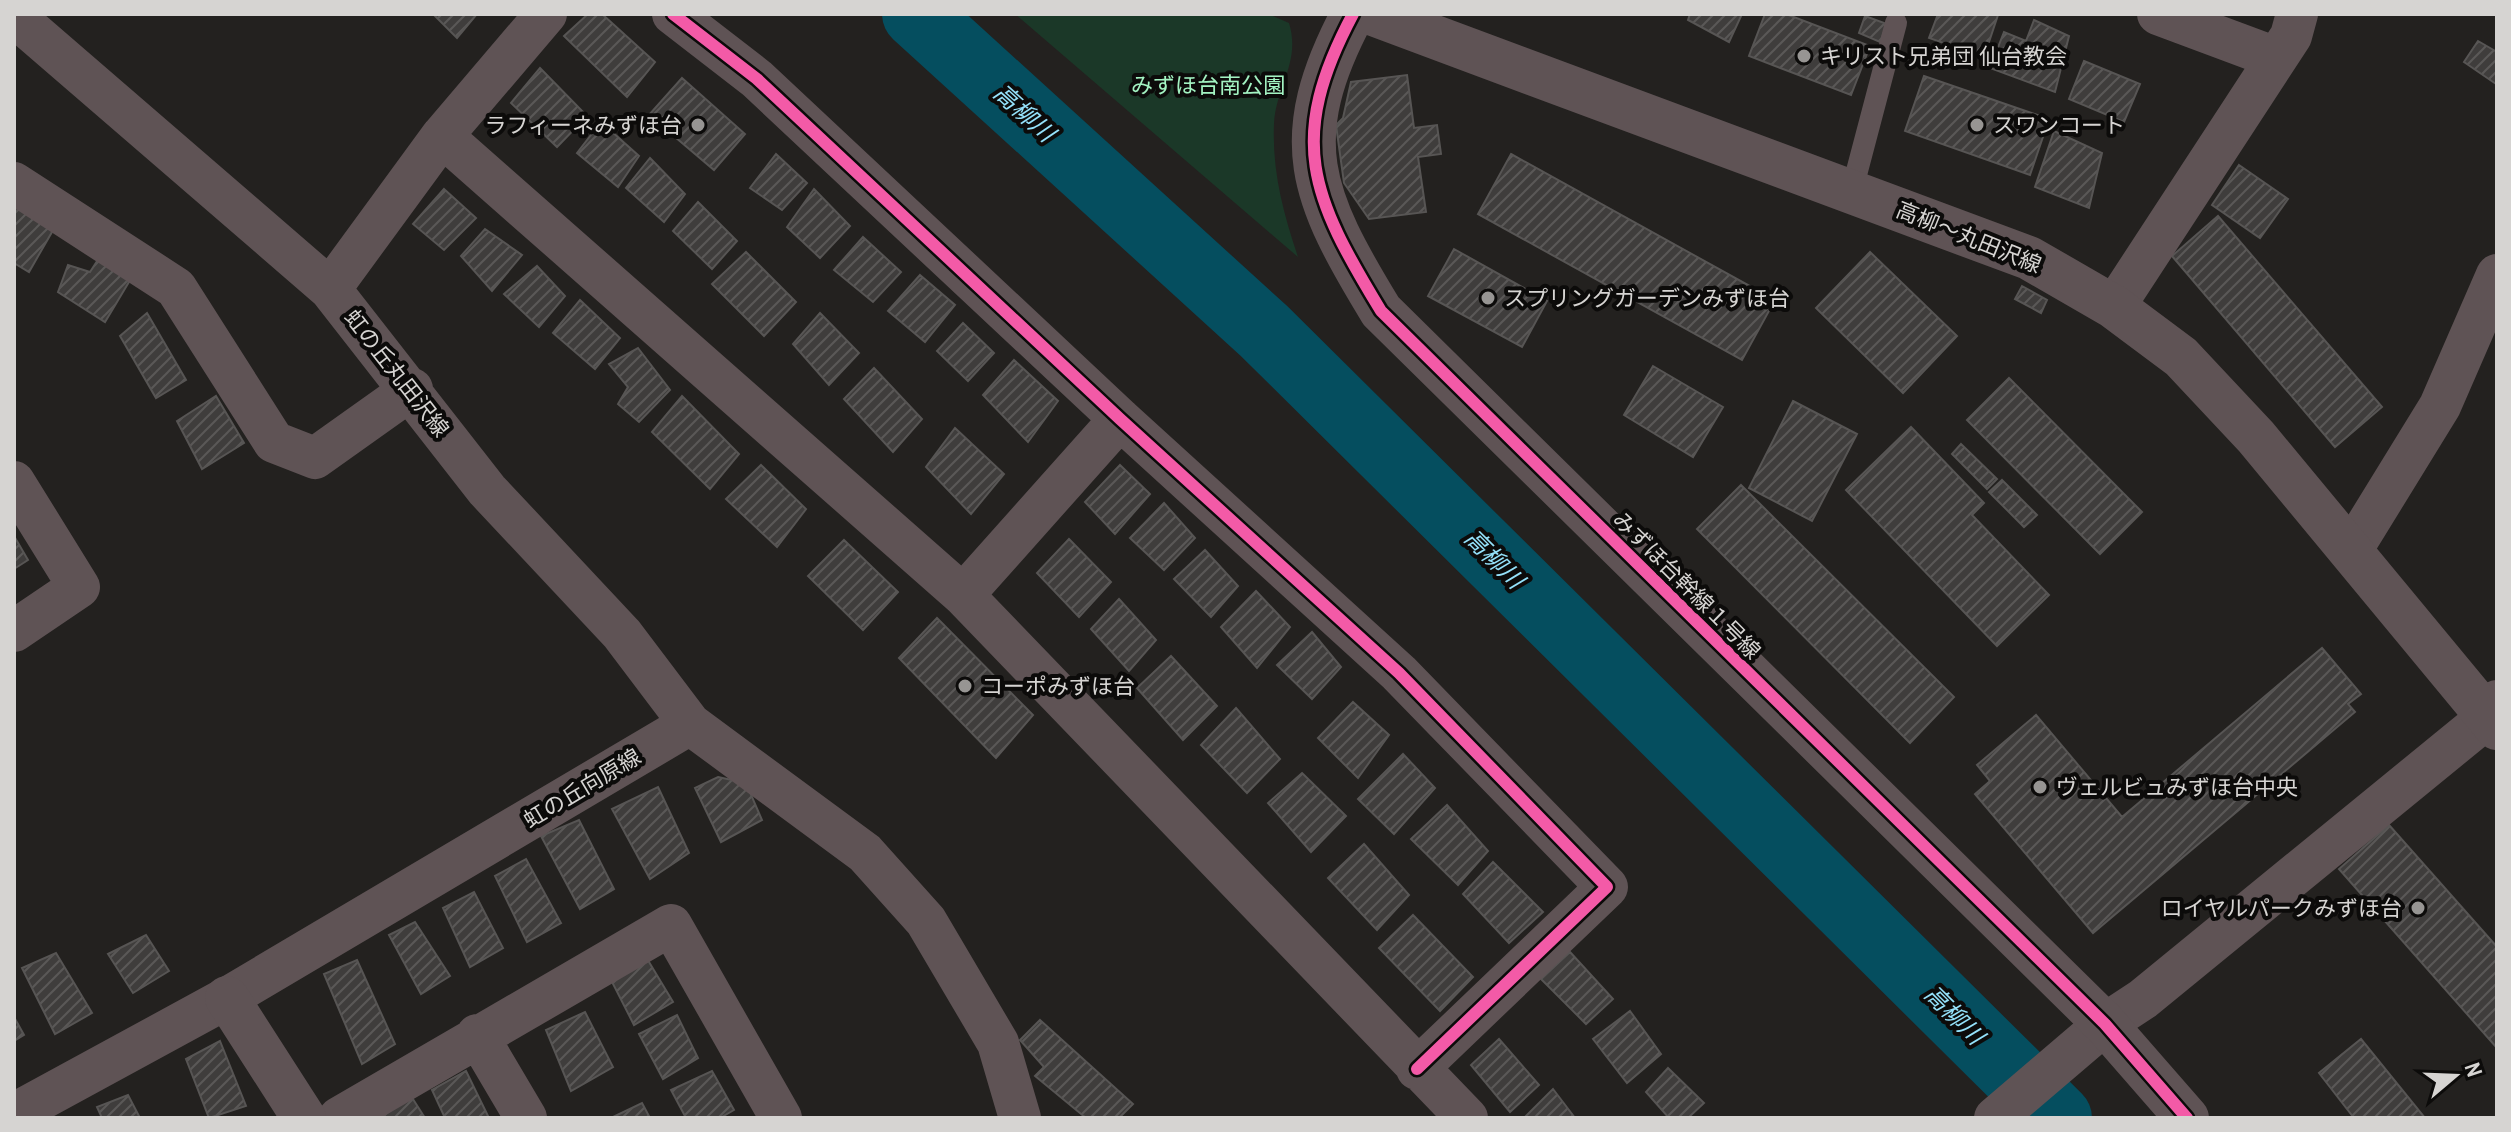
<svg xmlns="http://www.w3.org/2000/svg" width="2511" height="1132" font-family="'Archivo Narrow','Noto Sans JP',sans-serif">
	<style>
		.park { fill: #1b3828 }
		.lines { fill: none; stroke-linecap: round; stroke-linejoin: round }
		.river { stroke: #054e5f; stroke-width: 68 }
		.building { fill: url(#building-hatch); stroke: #575554; stroke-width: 2 }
		.service { stroke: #5f5355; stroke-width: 22 }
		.minor { stroke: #5f5355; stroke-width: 42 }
		.tertiary { stroke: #5f5355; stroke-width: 44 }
		.cycleway-casing { stroke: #0c0b0a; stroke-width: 17 }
		.cycleway { stroke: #f35aa7; stroke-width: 12 }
		.poi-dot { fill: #979593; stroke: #0c0b0a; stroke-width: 3 }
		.labels { text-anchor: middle; stroke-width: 8; stroke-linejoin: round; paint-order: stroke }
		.poi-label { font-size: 22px; fill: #d6d4d2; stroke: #0c0b0a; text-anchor: start }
		.park-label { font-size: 22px; fill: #a3f3c2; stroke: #0c0b0a }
		.street-label { font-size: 22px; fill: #d6d4d2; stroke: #0c0b0a }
		.water-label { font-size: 24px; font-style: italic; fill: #95e2fb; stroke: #0c0b0a }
	</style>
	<defs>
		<pattern id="building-hatch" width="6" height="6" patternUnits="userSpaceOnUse" patternTransform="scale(2)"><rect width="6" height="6" fill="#3f3d3c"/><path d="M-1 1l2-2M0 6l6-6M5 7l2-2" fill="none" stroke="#5a5857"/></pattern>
	</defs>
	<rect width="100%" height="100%" fill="#23211f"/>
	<path class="park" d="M1015 14H1268L1289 23C1301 62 1276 86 1274 124 1272 171 1283 212 1298 257Z"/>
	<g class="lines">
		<path class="river" d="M916 14 1264 331 2058 1118"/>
	</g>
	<path class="building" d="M433 14H477L457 38Z
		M588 14H602L655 62 627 97 564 36Z
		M1690 14H1742L1729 42 1688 20Z
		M1765 14H1786L1870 46 1851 95 1749 56Z
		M1938 14 1998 15 1984 57 1929 38Z
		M1865 16 1887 24 1880 42 1859 33Z
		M2034 20 2069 36 2055 92 1990 68 2004 32 2026 41Z
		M2478 41 2497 52 2496 84 2464 62Z
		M2084 61 2140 84 2124 122 2069 99Z
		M540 68 587 116 557 147 511 103Z
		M1407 75 1414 128 1437 125 1441 154 1418 157 1426 212 1369 219 1344 183 1336 125 1343 118 1351 82Z
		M1924 76 2049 119 2030 175 1905 131Z
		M682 78 745 134 714 170 649 115Z
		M601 122 639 156 618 187 577 153Z
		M2054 131 2102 153 2089 208 2035 187Z
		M776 154 807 183 782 210 750 188Z
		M1511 154 1775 300 1742 360 1478 214Z
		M650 158 685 194 664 222 626 188Z
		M2239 165 2288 199 2260 238 2212 205Z
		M444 189 476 218 444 250 413 224Z
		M814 189 850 226 820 258 787 227Z
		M698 202 737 241 712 269 673 231Z
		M18 203 56 225 29 272 14 263V208Z
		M2218 216 2382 407 2335 447 2172 256Z
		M485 229 522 255 492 291 461 256Z
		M863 237 901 272 873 302 834 270Z
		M1454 249 1547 301 1522 347 1428 296Z
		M1454 249 1547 301 1522 347 1428 296Z
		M746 252 796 302 764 336 712 284Z
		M1870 252 1957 336 1903 393 1816 308Z
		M101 255 129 282 105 322 58 292 68 265 90 272Z
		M537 266 565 296 539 327 504 294Z
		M920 275 955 305 925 342 888 311Z
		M2022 286 2047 300 2041 313 2015 299Z
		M580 300 620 338 595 369 553 333Z
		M147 313 186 380 156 398 120 336Z
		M820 313 859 353 829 385 793 344Z
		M963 323 994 353 968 381 937 351Z
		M638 348 670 390 639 422 618 404 628 387 609 364Z
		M1014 360 1058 401 1028 442 983 395Z
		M1653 366 1723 407 1693 457 1624 415Z
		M874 368 922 419 893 452 844 399Z
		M2009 378 2142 512 2100 554 1967 420Z
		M216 396 244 443 202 469 177 421Z
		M682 396 739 454 710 489 652 432Z
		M1793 401 1857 434 1812 521 1749 488Z
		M1911 427 1984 503 1972 515 2049 595 1997 646 1846 490Z
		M955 428 1004 474 971 514 926 467Z
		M1961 444 1997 479 1987 489 1952 454Z
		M761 465 806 509 777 547 726 499Z
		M1120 465 1150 494 1115 534 1085 502Z
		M2002 480 2037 515 2024 527 1989 492Z
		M1741 485 1954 697 1910 743 1697 529Z
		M1164 503 1195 538 1164 570 1130 538Z
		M14 536 28 560 14 569Z
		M1069 539 1111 582 1079 617 1037 573Z
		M844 540 898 592 863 630 808 576Z
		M1205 550 1238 586 1211 617 1174 579Z
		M1256 591 1290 627 1257 668 1221 627Z
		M1119 599 1156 640 1129 671 1091 629Z
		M937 618 1033 715 996 758 899 658Z
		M1312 632 1341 667 1312 699 1277 665Z
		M2322 648 2361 694 2348 704 2355 712 2093 933 1975 794 1990 781 1977 765 2036 715 2122 817Z
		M1171 656 1217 706 1183 740 1137 688Z
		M1353 702 1389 735 1358 778 1318 738Z
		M1236 708 1280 759 1247 793 1201 745Z
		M1403 754 1435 788 1394 834 1358 799Z
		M1302 773 1346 816 1311 852 1268 803Z
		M718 777 746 783 762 820 721 842 695 788Z
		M658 787 689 853 650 879 612 809Z
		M1447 805 1488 851 1458 885 1411 839Z
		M579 820 614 889 580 909 541 836Z
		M2389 825 2497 947V1048L2339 869Z
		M1364 844 1409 895 1377 930 1328 878Z
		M526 859 561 923 527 942 495 876Z
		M1493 862 1543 912 1509 943 1463 894Z
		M474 892 503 948 470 967 443 908Z
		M1413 915 1473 977 1440 1011 1379 948Z
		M415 922 450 976 421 994 389 935Z
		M146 935 169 971 133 993 108 954Z
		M1570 952 1613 999 1586 1024 1541 979Z
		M56 953 92 1013 55 1034 22 968Z
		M646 957 673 1002 634 1025 610 978Z
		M357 960 395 1044 362 1064 324 974Z
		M1630 1011 1661 1054 1627 1083 1593 1039Z
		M585 1012 613 1067 571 1091 546 1030Z
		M677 1015 698 1058 663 1079 639 1034Z
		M14 1017 24 1035 14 1041Z
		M1040 1020 1133 1104 1119 1118H1086L1035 1076 1044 1067 1020 1040Z
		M1499 1039 1539 1085 1510 1112 1471 1065Z
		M2361 1039 2425 1118H2354L2319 1073Z
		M220 1041 246 1106 209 1118 186 1059Z
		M1668 1068 1704 1103 1688 1118H1669L1646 1092Z
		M466 1071 489 1118H445L432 1090Z
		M712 1071 734 1110 720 1118H686L671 1090Z
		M1553 1089 1575 1118H1524Z
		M128 1095 140 1118H102L97 1107Z
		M411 1096 425 1118H378Z
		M642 1103 650 1118H611Z"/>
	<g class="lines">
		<path class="service" d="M1852 190 1896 23"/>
		<path class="minor" d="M546 14 442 136 330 289 487 490 622 634 690 724
			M673 14 757 79 1120 419 1399 673 1607 887 1417 1069
			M2158 14 2276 58
			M14 16 330 289
			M442 136 963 595 1467 1118
			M14 183 176 288 274 442 315 458 412 389
			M2114 307 2291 36 2297 14
			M14 482 79 587 14 631
			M2352 549 2440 406 2497 275
			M963 595 1120 419
			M477 1035 526 1118
			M14 1114 227 998 690 724 865 853 926 921 998 1043 1020 1118
			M339 1118 671 925 781 1118
			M1995 1118 2105 1024 2143 999 2488 717 2497 701"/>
		<path class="tertiary" d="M1353 14C1286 140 1311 196 1381 311L2105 1024 2187 1118
			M1373 14 2029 258 2114 307 2181 357 2256 437 2497 728
			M227 998 304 1118"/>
		<defs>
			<path id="cycleway" d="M673 14 757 79 1120 419 1399 673 1607 887 1417 1069
				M1353 14C1286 140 1311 196 1381 311L2105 1024 2187 1118"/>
		</defs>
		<use href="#cycleway" class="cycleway-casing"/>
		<use href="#cycleway" class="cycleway"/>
	</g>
	<g class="poi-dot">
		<circle cx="1804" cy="56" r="8"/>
		<circle cx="698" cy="125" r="8"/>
		<circle cx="1977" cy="125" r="8"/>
		<circle cx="1488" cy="298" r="8"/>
		<circle cx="965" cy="686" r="8"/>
		<circle cx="2040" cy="787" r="8"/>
		<circle cx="2418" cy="908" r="8"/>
	</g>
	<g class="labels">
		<g class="poi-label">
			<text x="1820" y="64">キリスト兄弟団 仙台教会</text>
			<text x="682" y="133" text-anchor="end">ラフィーネみずほ台</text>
			<text x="1993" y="133">スワンコート</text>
			<text x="1504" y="306">スプリングガーデンみずほ台</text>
			<text x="981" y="694">コーポみずほ台</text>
			<text x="2056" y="795">ヴェルビュみずほ台中央</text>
			<text x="2402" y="916" text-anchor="end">ロイヤルパークみずほ台</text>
		</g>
		<g class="park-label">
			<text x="1208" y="93">みずほ台南公園</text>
		</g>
		<g class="street-label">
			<text transform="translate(1969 237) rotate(22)" y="8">高柳～丸田沢線</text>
			<text transform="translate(397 373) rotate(52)" y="8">虹の丘丸田沢線</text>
			<text transform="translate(1687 585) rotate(45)" y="8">みずほ台幹線１号線</text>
			<text transform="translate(582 788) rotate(-31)" y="8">虹の丘向原線</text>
		</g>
		<g class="water-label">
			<text transform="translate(1024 113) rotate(42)" y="8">高柳川</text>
			<text transform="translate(1494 559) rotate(45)" y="8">高柳川</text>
			<text transform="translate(1954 1015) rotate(45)" y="8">高柳川</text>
		</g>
	</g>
	<rect width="2511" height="1132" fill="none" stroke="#d6d4d2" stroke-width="32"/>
	<g transform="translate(2455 1076) rotate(71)" stroke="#0c0b0a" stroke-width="6" paint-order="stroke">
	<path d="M0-6L14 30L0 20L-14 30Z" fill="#d6d4d2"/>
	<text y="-12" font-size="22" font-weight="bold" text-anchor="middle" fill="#d6d4d2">N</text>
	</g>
</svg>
